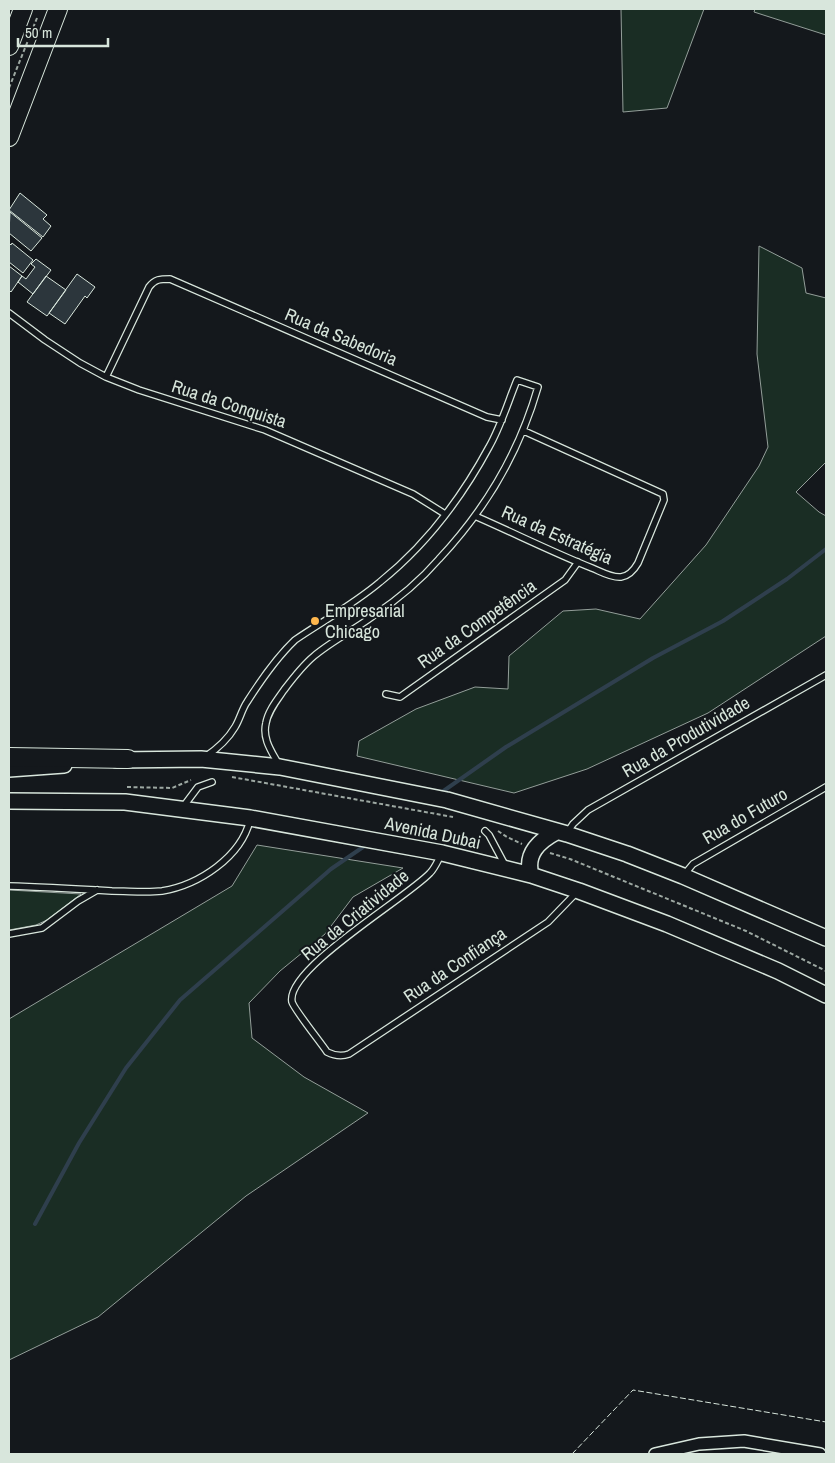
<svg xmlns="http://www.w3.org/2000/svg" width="835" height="1463" font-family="'Archivo Narrow',sans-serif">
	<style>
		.green { fill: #1a2d24; stroke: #939e99 }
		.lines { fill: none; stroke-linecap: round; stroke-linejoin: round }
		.stream { stroke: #2f3f4d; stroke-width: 4 }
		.building { fill: #2c363c; stroke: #d8e6dc }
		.lane-casing { stroke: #d8e6dc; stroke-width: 8 }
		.street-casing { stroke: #d8e6dc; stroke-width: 14 }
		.secondary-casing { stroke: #d8e6dc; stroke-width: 18 }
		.primary-casing { stroke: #d8e6dc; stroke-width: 20 }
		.path { stroke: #9da8a2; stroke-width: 2; stroke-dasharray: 4 2.5; stroke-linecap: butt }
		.lane { stroke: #14181c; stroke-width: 5.5 }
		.street { stroke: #14181c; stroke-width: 11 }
		.secondary { stroke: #14181c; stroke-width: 15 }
		.primary { stroke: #14181c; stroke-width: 18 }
		.fence { stroke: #d8e6dc; stroke-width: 1; stroke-dasharray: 6 2.5; stroke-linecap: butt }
		.poi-dot { fill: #ffb74d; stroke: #14181c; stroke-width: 2 }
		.labels { text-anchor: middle; stroke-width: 4; stroke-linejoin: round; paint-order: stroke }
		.street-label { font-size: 18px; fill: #d8e6dc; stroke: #14181c }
		.poi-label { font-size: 18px; fill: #d8e6dc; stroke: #14181c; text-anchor: start }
	</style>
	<rect width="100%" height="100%" fill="#14181c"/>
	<path class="green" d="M621 9H704L667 108 623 112Z
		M755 9H826V35L754 12Z
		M759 246 802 268 806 293 826 298V462L796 492 819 512 826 516V636L708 713 587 769 514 793 357 756 359 741 416 709 475 687 508 689 509 656 563 611 596 609 640 619 706 545 759 466 768 447 757 354Z
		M257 845 403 868 353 897 325 934 280 971 249 1003 252 1038 304 1077 368 1113 246 1196 98 1317 9 1360V1019L232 886Z
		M9 890 81 894 47 920 36 925 9 930Z"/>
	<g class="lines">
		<path class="stream" d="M442 792 506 747 653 658 723 621 787 579 826 549
			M35 1224 79 1143 126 1068 180 1000 331 869 366 845"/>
	</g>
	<path class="building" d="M20 193 47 215 43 219 51 226 43 237 9 210Z
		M10 212 42 238 31 251 9 233Z
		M9 243 11 245 12 243 33 260 23 273 9 262Z
		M36 259 51 270 33 294 18 282 22 276 26 279 35 267 31 264Z
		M9 266 22 276 11 292 9 290Z
		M77 274 95 287 87 298 85 296 65 324 49 313Z
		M46 276 66 290 47 316 27 302Z"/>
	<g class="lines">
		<defs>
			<path id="lane" d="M9 313 45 340 80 363 106 377 139 390 265 430 413 494 445 514
				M106 377 149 287C155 279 160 279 170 279L487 417 502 420
				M475 516C514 533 552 552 592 568 600 571 611 578 621 577 629 576 634 570 638 563L664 500 663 494 524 431
				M386 694 400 697 565 580 578 562
				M205 757C217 749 228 739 235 727 240 719 242 709 247 702 261 680 276 658 295 640 323 621 354 604 380 582 425 546 462 497 489 447 501 426 508 402 517 380L538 387C519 453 486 509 439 559 420 581 397 600 373 616 354 630 332 641 314 656 302 666 293 678 284 690 277 700 268 711 266 723 262 739 272 752 279 765
				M183 807 198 787 212 782
				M485 831 489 835 505 865
				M567 833 573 824 588 810 826 675
				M442 853C438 860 435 868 430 873 408 897 285 969 292 1002 294 1009 321 1043 327 1052 335 1056 341 1057 349 1054L548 922 577 892
				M683 876 693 864 826 787
				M9 886C43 887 78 889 112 891 129 891 146 893 162 891 199 885 241 857 250 820
				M9 934 42 928 78 901 97 890"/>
			<path id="street" d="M655 1454 699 1444 744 1441 820 1454"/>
			<path id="secondary" d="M117 760 201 759 280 767 447 800 567 834 627 854 683 876 826 938
				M9 769 64 765
				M9 801 125 802 250 818 442 853 531 875 579 891 667 924 778 971 826 995
				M531 875C525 854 539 841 556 832"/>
			<path id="primary" d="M9 46 23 9
				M9 137 58 9
				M9 757 128 759"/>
		</defs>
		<use href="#lane" class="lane-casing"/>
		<use href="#street" class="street-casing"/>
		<use href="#secondary" class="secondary-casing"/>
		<use href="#primary" class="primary-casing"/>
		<path class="path" d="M9 88 37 18
			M232 777 453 817
			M127 787 172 788 191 780
			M498 831 507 837 522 844
			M550 853 570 859 746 931 826 971"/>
		<use href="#lane" class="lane"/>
		<use href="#street" class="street"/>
		<use href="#secondary" class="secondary"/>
		<use href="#primary" class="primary"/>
		<path class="fence" d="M572 1454 633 1390 826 1422"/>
	</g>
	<circle class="poi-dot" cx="315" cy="621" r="5"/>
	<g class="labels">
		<g class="street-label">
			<text transform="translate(341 337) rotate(23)" y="6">Rua da Sabedoria</text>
			<text transform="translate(229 404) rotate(18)" y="6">Rua da Conquista</text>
			<text transform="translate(557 535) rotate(24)" y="6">Rua da Estratégia</text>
			<text transform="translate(477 624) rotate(-35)" y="6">Rua da Competência</text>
			<text transform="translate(686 737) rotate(-30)" y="6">Rua da Produtividade</text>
			<text transform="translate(745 816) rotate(-30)" y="6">Rua do Futuro</text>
			<text transform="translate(433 833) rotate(12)" y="6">Avenida Dubai</text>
			<text transform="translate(355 915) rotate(-39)" y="6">Rua da Criatividade</text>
			<text transform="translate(455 965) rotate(-34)" y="6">Rua da Confiança</text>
		</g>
		<g class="poi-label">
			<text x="325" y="617">Empresarial<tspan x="325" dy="21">Chicago</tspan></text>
		</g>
	</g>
	<rect width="835" height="1463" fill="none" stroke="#d8e6dc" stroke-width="20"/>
	<path d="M18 38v8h90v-8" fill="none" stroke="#d8e6dc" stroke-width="2.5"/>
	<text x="25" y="38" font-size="15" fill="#d8e6dc" stroke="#14181c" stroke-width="4" paint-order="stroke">50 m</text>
</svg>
